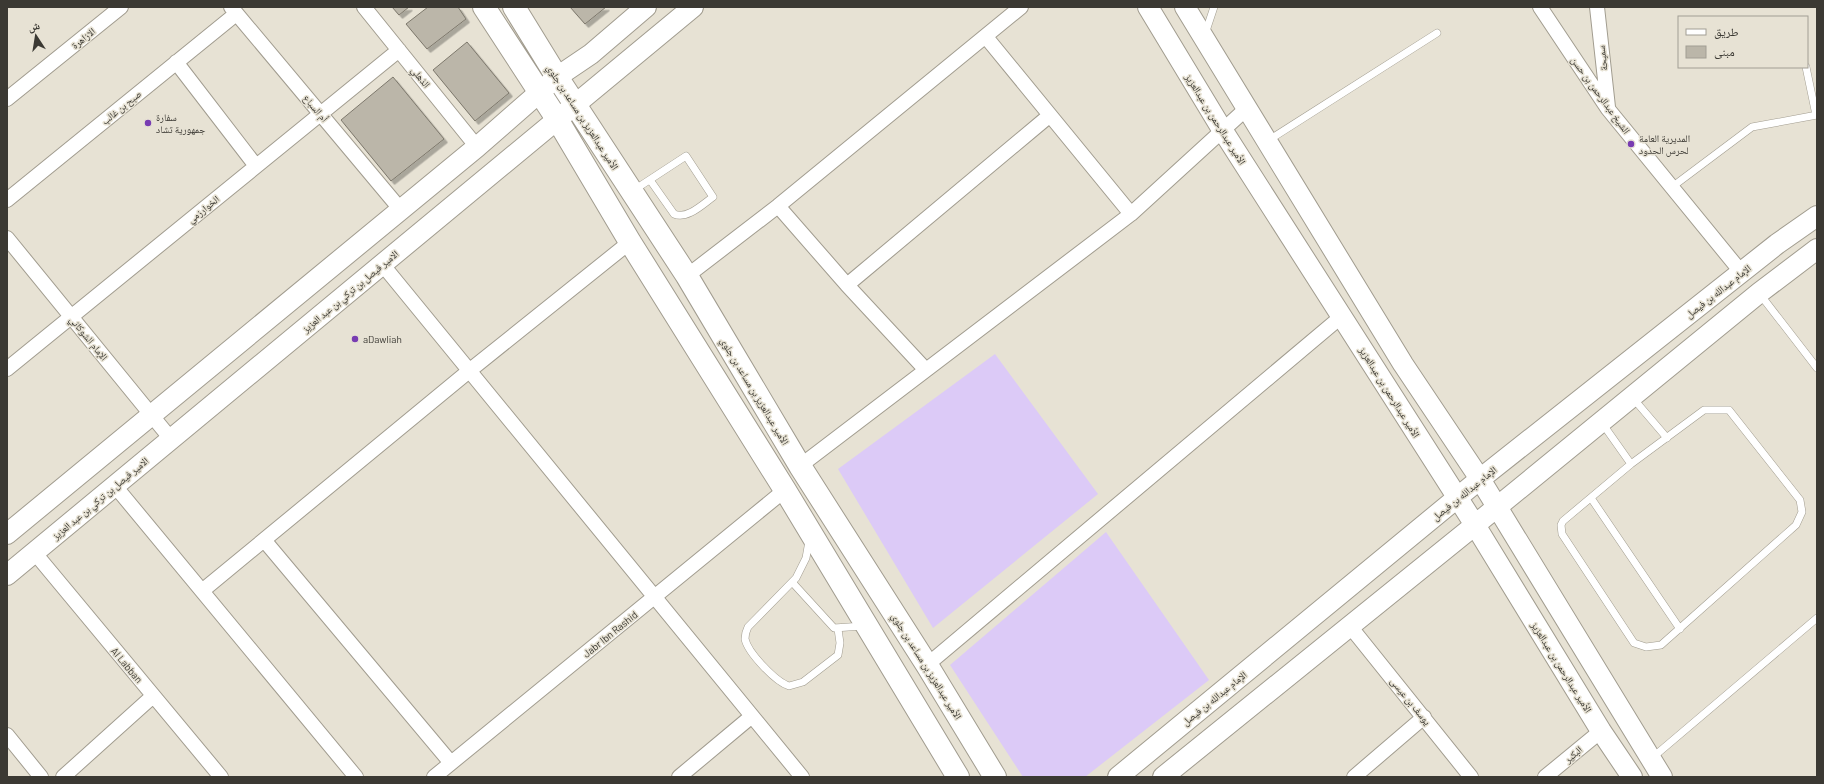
<svg xmlns="http://www.w3.org/2000/svg" width="1824" height="784" font-family="Barlow,'Noto Naskh Arabic',sans-serif">
	<style>
		.grass { fill: #dccaf7 }
		.building { fill: #bbb6a9; stroke: #7d786c; filter: url(#shadow) }
		.lines { fill: none; stroke-linecap: round; stroke-linejoin: round }
		.lane-casing { stroke: #a19c8f; stroke-width: 8 }
		.street-casing { stroke: #a19c8f; stroke-width: 16 }
		.secondary-casing { stroke: #a19c8f; stroke-width: 22 }
		.primary-casing { stroke: #a19c8f; stroke-width: 24 }
		.lane { stroke: #fff; stroke-width: 7 }
		.street { stroke: #fff; stroke-width: 14 }
		.secondary { stroke: #fff; stroke-width: 20 }
		.primary { stroke: #fff; stroke-width: 22 }
		.poi-dot { fill: #783cb2; stroke: #e7e2d4; stroke-width: 1.5 }
		.labels { text-anchor: middle; stroke-width: 3; stroke-linejoin: round; paint-order: stroke }
		.street-label { font-size: 10px; fill: #3b3933; stroke: #e7e2d4 }
		.poi-label { font-size: 10px; fill: #3b3933; stroke: #e7e2d4; text-anchor: start }
	</style>
	<defs>
		<filter id="shadow"><feDropShadow dx="3.5" dy="3.5" stdDeviation="0" flood-color="#0004"/></filter>
	</defs>
	<rect width="100%" height="100%" fill="#e7e2d4"/>
	<path class="grass" d="M995 354 1098 494 933 628 838 469Z
		M1106 532 1209 680 1085 777H1023L950 665Z"/>
	<path class="building" d="M392 7H409L399 15Z
		M428 7H458L466 19 427 49 406 24Z
		M570 7H606L585 24Z
		M467 42 509 93 475 121 433 70Z
		M393 77 444 139 391 181 341 120Z"/>
	<g class="lines">
		<defs>
			<path id="lane" d="M1205 34 1214 7
				M1806 67 1816 115
				M1269 140 1437 33
				M1672 187 1752 127 1817 115
				M634 190 686 156 713 197C703 204 687 220 674 214L650 180
				M1759 293 1817 368
				M1632 397 1667 438
				M1704 410H1729L1800 500 1802 512 1796 525 1661 645 1646 647 1634 643 1562 534 1561 525 1563 521 1631 464Z
				M1602 423 1631 464
				M1591 498 1680 629
				M809 541 806 558 796 578 748 627C746 631 745 635 745 639 748 653 776 682 789 686L803 682 838 655 840 643 838 629
				M792 582 834 628 863 626
				M1652 758 1817 618"/>
			<path id="street" d="M231 7 401 210
				M364 7 477 147
				M1540 7 1608 109 1742 273
				M1597 7 1608 107
				M986 37 1131 214
				M176 62 256 166
				M7 99 121 7
				M7 200 236 14
				M778 206 847 285 925 369
				M7 238 171 439
				M382 264 802 777
				M687 276 778 206 1021 7
				M847 285 1049 116
				M7 369 399 50
				M800 466 1131 214 1246 109
				M115 486 356 777
				M264 540 451 763
				M34 552 221 777
				M202 591 469 371 630 242
				M1349 625 1471 777
				M927 665 1342 316
				M7 735 41 777
				M63 777 153 696
				M434 777 785 490
				M679 777 752 716
				M1354 777 1424 717
				M1545 777 1601 731"/>
			<path id="secondary" d="M1148 7 1223 131 1475 525 1601 731 1632 777
				M1185 7 1403 364 1480 479 1662 777
				M7 534 477 147 557 77 591 54 646 7
				M7 575 693 7
				M1118 777 1480 479 1777 244 1817 216
				M1163 777 1475 525 1759 293 1817 249"/>
			<path id="primary" d="M484 7 557 119 630 242 785 490 958 777
				M514 7 557 77 687 276 800 466 927 665 995 777"/>
		</defs>
		<use href="#lane" class="lane-casing"/>
		<use href="#street" class="street-casing"/>
		<use href="#secondary" class="secondary-casing"/>
		<use href="#primary" class="primary-casing"/>
		<use href="#lane" class="lane"/>
		<use href="#street" class="street"/>
		<use href="#secondary" class="secondary"/>
		<use href="#primary" class="primary"/>
	</g>
	<g class="poi-dot">
		<circle cx="148" cy="123" r="4"/>
		<circle cx="1631" cy="144" r="4"/>
		<circle cx="355" cy="339" r="4"/>
	</g>
	<g class="labels">
		<g class="street-label">
			<text transform="translate(83 38) rotate(-39)" y="4">الازاهرة</text>
			<text transform="translate(1602 58) rotate(-97)" y="4">سميحة</text>
			<text transform="translate(421 77) rotate(51)" y="4">الذهلي</text>
			<text transform="translate(1601 95) rotate(54)" y="4">الشيخ عبدالرحمن بن حسن</text>
			<text transform="translate(121 107) rotate(-39)" y="4">صبح بن غالب</text>
			<text transform="translate(316 108) rotate(50)" y="4">أم السباع</text>
			<text transform="translate(583 117) rotate(57)" y="4">الأمير عبدالعزيز بن مساعد بن جلوي</text>
			<text transform="translate(1216 119) rotate(58)" y="4">الأمير عبدالرحمن بن عبدالعزيز</text>
			<text transform="translate(203 209) rotate(-39)" y="4">الخوارزمي</text>
			<text transform="translate(350 291) rotate(-40)" y="4">الامير فيصل بن تركي بن عبد العزيز</text>
			<text transform="translate(1718 291) rotate(-38)" y="4">الإمام عبدالله بن فيصل</text>
			<text transform="translate(89 338) rotate(51)" y="4">الإمام الشوكاني</text>
			<text transform="translate(755 391) rotate(59)" y="4">الأمير عبدالعزيز بن مساعد بن جلوي</text>
			<text transform="translate(1390 392) rotate(58)" y="4">الأمير عبدالرحمن بن عبدالعزيز</text>
			<text transform="translate(1464 493) rotate(-39)" y="4">الإمام عبدالله بن فيصل</text>
			<text transform="translate(100 498) rotate(-40)" y="4">الامير فيصل بن تركي بن عبد العزيز</text>
			<text transform="translate(610 634) rotate(-39)" y="4">Jabr Ibn Rashid</text>
			<text transform="translate(127 665) rotate(50)" y="4">Al Labban</text>
			<text transform="translate(927 666) rotate(58)" y="4">الأمير عبدالعزيز بن مساعد بن جلوي</text>
			<text transform="translate(1562 667) rotate(58)" y="4">الأمير عبدالرحمن بن عبدالعزيز</text>
			<text transform="translate(1214 698) rotate(-39)" y="4">الإمام عبدالله بن فيصل</text>
			<text transform="translate(1411 701) rotate(51)" y="4">يوسف بن عيسى</text>
			<text transform="translate(1573 754) rotate(-40)" y="4">البكير</text>
		</g>
		<g class="poi-label">
			<text x="156" y="121">سفارة<tspan x="156" dy="12">جمهورية تشاد</tspan></text>
			<text x="1639" y="142">المديرية العامة<tspan x="1639" dy="12">لحرس الحدود</tspan></text>
			<text x="363" y="343">aDawliah</text>
		</g>
	</g>
	<rect width="1824" height="784" fill="none" stroke="#3b3933" stroke-width="16"/>
	<rect x="1678" y="16" width="130" height="52" fill="#e7e2d4" stroke="#a29e94"/>
	<rect x="1686" y="29" width="20" height="6" fill="#ffffff" stroke="#a29e94"/>
	<text x="1714" y="36" font-size="12" fill="#3b3933">طريق</text>
	<rect x="1686" y="46" width="20" height="12" fill="#bbb6a9" stroke="#a29e94"/>
	<text x="1714" y="56" font-size="12" fill="#3b3933">مبنى</text>
	<g transform="translate(36 36) rotate(348)" stroke="#e7e2d4" stroke-width="3" paint-order="stroke">
	<path d="M0-3L7 15L0 10L-7 15Z" fill="#3b3933"/>
	<text y="-6" font-size="11" font-weight="bold" text-anchor="middle" fill="#3b3933">ش</text>
	</g>
</svg>
